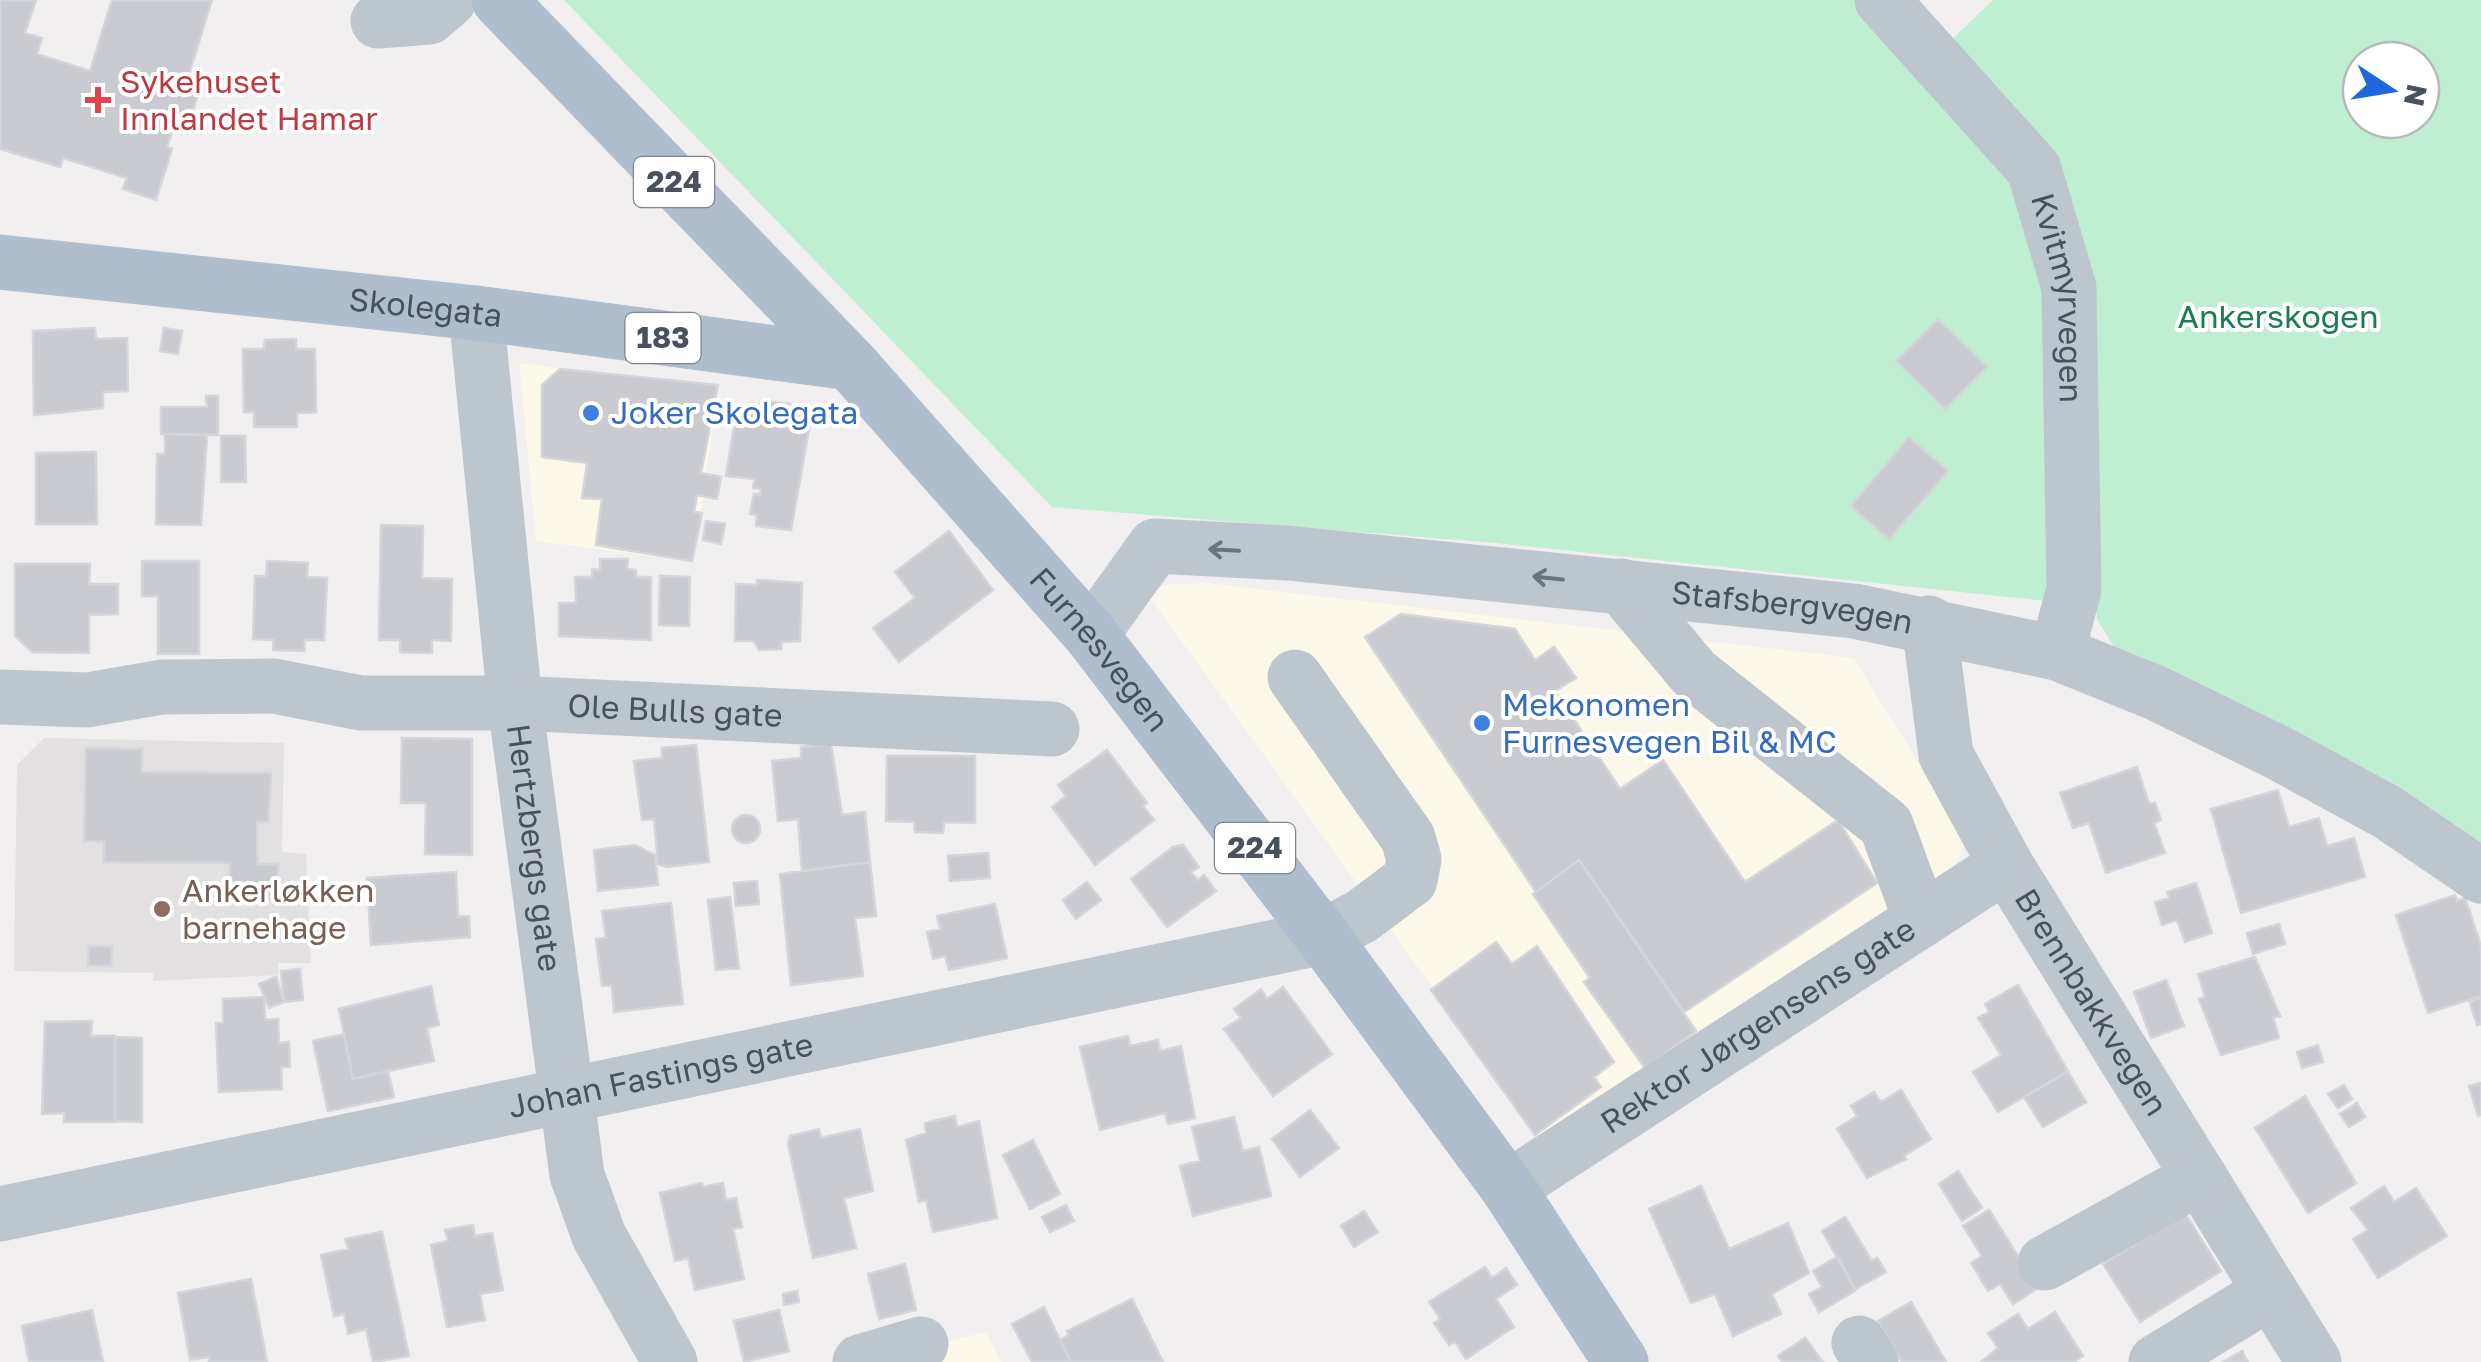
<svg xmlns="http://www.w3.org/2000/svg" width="2481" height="1362" font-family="'Golos Text',sans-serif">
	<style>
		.commercial { fill: #fbf7e9 }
		.education { fill: #e2e0e1 }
		.green { fill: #bfeed3; fill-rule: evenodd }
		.building { fill: #c9cbd1; stroke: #d3d5da; stroke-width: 2.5 }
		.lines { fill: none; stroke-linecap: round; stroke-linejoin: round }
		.minor { stroke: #bec6cd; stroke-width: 55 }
		.major { stroke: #afbdcd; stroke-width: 55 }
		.oneway { stroke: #6b747e }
		.health-dot { fill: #e0444e; stroke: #fff; stroke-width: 4 }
		.shop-dot { fill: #3f7fe0; stroke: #fff; stroke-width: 4 }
		.education-dot { fill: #8d6e63; stroke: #fff; stroke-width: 4 }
		.labels { text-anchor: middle; stroke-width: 8; stroke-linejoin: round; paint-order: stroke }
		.shield { fill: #fff; stroke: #7f858d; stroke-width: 2.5 }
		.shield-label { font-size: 30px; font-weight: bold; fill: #48515c }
		.health-label { font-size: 32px; fill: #be3a42; stroke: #fff; text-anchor: start }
		.street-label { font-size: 32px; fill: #48515c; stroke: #fff }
		.park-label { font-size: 32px; fill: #1a7c4f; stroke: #fff }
		.shop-label { font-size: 32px; fill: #366cbe; stroke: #fff; text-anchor: start }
		.education-label { font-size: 32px; fill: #785e54; stroke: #fff; text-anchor: start }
	</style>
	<rect width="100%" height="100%" fill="#f1efef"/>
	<path class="commercial" d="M519 363 719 388 694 562 536 541Z
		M1206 583 1854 658 1967 842 1946 879 1546 1144 1145 591 1170 584Z
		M986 1332 1001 1362H864Z"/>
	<path class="education" d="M44 738 284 743 282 852 306 854 311 963H278V975L153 981V973L14 971 17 765Z"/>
	<path class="green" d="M564 0H1859L1998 154 2020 200 2044 278 2060 535 2046 601 1495 543 1052 507Z
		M1993 0H2481V849L2130 673 2097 619 2071 248 1945 46ZM2361 60H2421V120H2361Z"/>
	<path class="building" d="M0 0H36L25 33 42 38 37 54 90 71 112 0H212L189 74 203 78 188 126 175 122 167 147 172 149 156 200 123 189 127 178 63 158 60 167 0 149Z
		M1938 319 1987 367 1945 409 1896 361Z
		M95 328 96 339 127 338 128 391 103 392V408L34 415 33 331Z
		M164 328 182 331 178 354 160 351Z
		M296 339V349H315L316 412 297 413V427H254V412H244L243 349H264L265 340Z
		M560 369 718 385 701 473 721 477 717 499 697 495 694 512 702 513 692 561 596 545 602 499 582 498 587 463 542 457V385Z
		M206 396H218V435L161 434V407H207Z
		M761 401 790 404V415L811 418 791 530 756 526 757 515 750 514 754 494 760 495 761 489 753 488 755 479 726 476 737 408 759 411Z
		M165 434 207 435 201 525 156 524 157 454H165Z
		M221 436H245L246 482H221Z
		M1909 437 1948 471 1889 539 1851 506Z
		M96 452 97 524H36V453Z
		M706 521 725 524 721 544 703 540Z
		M381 525 423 526 422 578 452 579 451 641 432 640V653L400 652V640H379Z
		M949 531 993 590 899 662 873 628 915 598 895 572Z
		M600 559H628L627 569 636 570V577H651V640L559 636V603H576L575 577H592V569L600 570Z
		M142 561H199V654H158V596H142Z
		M267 561 308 563 307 577 327 578 324 640H305L304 651 273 650 274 640 253 639 255 576H266Z
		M15 564H90L89 584H118V614L89 615V653L32 652 15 636Z
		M660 576 690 577 689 626 659 625Z
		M757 580 802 583 800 641 782 642 781 649 759 650 754 641H735L736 584 757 585Z
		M1401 614 1515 629 1535 660 1554 647 1576 678 1555 691 1620 789 1663 760 1745 882 1838 820 1877 883 1684 1012 1579 860 1536 892 1365 637Z
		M402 738 472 739V855L425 854 426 803H401Z
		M831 744 842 815 865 812 870 862 802 871 798 819 778 821 772 761 801 758V747Z
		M696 745 709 862 667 867 658 864 654 819 642 820 634 761 662 758V748Z
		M86 748 142 749V772L271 773 268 822H257V864H278L277 900 229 899 230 863 104 862V841H84Z
		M1107 750 1147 803 1143 806 1154 820 1095 865 1052 807 1066 796 1058 785Z
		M887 756H975V823L944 822 943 833 915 832 914 822 886 821Z
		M2137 767 2149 804 2155 803 2161 820 2154 823 2165 853 2106 873 2089 823 2073 828 2060 793Z
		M2278 790 2289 827 2319 818 2327 846 2354 838 2365 877 2241 913 2211 809Z
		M732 829a14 14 0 1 1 28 0a14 14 0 1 1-28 0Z
		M635 845 655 855 658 885 598 891 594 850Z
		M1183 845 1199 867 1191 872 1198 880 1204 875 1216 891 1167 927 1131 879 1173 847Z
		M988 853 990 878 950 881 948 856Z
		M1579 860 1696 1031 1645 1068 1584 982 1590 978 1533 894Z
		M870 862 876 916 855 918 863 976 791 985 780 874Z
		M456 872 458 917 469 916 470 937 371 945 367 878Z
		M757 881 759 904 736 906 734 883Z
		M1087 882 1101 900 1076 919 1063 900Z
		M2196 883 2212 933 2185 942 2177 920 2162 925 2155 902 2169 898 2167 892Z
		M2455 895 2457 901 2465 898 2481 946V996L2428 1013 2396 915Z
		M730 897 739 968 716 970 708 900Z
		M671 903 683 1004 614 1012 612 985 602 986 596 939 606 938 602 911Z
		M995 904 1007 958 949 970 945 956 933 959 927 932 940 929 937 916Z
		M2279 924 2285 944 2253 954 2247 933Z
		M1496 942 1512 964 1537 946 1614 1062 1594 1077 1601 1087 1535 1135 1431 990Z
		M89 946 112 947 111 966 88 965Z
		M2255 957 2280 1016 2273 1017 2279 1038 2221 1055 2199 999 2205 997 2198 974Z
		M300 969 303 1000 284 1002 281 971Z
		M276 977 284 1002 269 1008 259 984Z
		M2166 980 2184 1026 2151 1038 2134 992Z
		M2018 985 2068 1071 1998 1112 1973 1072 2001 1055 1978 1018 1989 1012 1985 1004Z
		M431 986 439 1025 427 1028 434 1061 353 1079 339 1009Z
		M1283 987 1332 1054 1273 1096 1224 1029 1241 1018 1234 1009 1261 989 1267 999Z
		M264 997 265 1020 278 1019 279 1043 289 1042 290 1067H281L282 1089 219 1092 216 1023H223V999Z
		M2481 998V1024L2477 1025 2470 1002Z
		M92 1021 91 1036H115L116 1122H64V1113L42 1114 45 1022Z
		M344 1034 353 1079 388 1071 394 1097 328 1111 313 1041Z
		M1128 1036 1130 1046 1158 1040 1160 1051 1181 1046 1195 1118 1168 1124 1165 1113 1100 1130 1080 1047Z
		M115 1037 142 1038V1122L115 1121Z
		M2318 1045 2323 1062 2302 1068 2297 1052Z
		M2068 1072 2086 1102 2043 1127 2024 1097Z
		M2481 1083V1115L2478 1116 2469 1086Z
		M2344 1085 2352 1099 2338 1108 2328 1094Z
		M1901 1090 1931 1139 1904 1156 1906 1159 1867 1178 1837 1129 1857 1116 1851 1106 1874 1092 1881 1102Z
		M2305 1096 2356 1183 2308 1213 2255 1128Z
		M2357 1103 2365 1117 2349 1127 2340 1114Z
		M1310 1110 1339 1148 1300 1177 1272 1139Z
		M955 1116 957 1127 979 1121 997 1218 933 1232 926 1200 919 1202 906 1140 926 1133 925 1123Z
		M1234 1117 1243 1151 1259 1147 1271 1196 1193 1216 1180 1166 1200 1161 1192 1127Z
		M819 1129 821 1138 860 1129 873 1191 844 1198 856 1248 813 1258 788 1144 790 1136Z
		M1033 1140 1060 1194 1030 1209 1003 1155Z
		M1958 1171 1982 1208 1962 1221 1939 1184Z
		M702 1183 703 1187 723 1183 726 1200 736 1198 742 1227 733 1229 744 1279 695 1290 688 1258 675 1261 660 1193Z
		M1701 1186 1729 1249 1788 1223 1809 1273 1772 1294 1781 1314 1733 1336 1715 1294 1691 1303 1649 1209Z
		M2384 1186 2394 1202 2416 1188 2447 1236 2378 1278 2353 1239 2368 1230 2351 1208Z
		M1066 1205 1074 1221 1050 1232 1042 1217Z
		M1989 1210 2038 1288 2013 1304 2000 1284 1988 1291 1971 1263 1982 1256 1963 1226Z
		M1364 1211 1378 1232 1354 1247 1341 1226Z
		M2185 1213 2221 1271 2140 1322 2103 1264Z
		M1845 1217 1872 1261 1877 1258 1886 1272 1855 1289 1822 1231Z
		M473 1225 475 1236 492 1233 503 1290 480 1294 485 1320 447 1327 431 1245 448 1241 445 1230Z
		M382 1232 409 1356 373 1362 366 1329 348 1334 344 1314 334 1316 321 1255 348 1249 345 1239Z
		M1838 1256 1855 1291 1819 1312 1809 1294 1822 1287 1813 1271Z
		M905 1264 916 1310 879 1319 868 1274Z
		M1485 1267 1492 1278 1506 1268 1517 1285 1496 1299 1514 1327 1466 1359 1455 1342 1449 1345 1434 1323 1440 1319 1429 1302Z
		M251 1279 267 1362H209V1357L190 1360 178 1293Z
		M797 1291 799 1302 784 1305 783 1294Z
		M1132 1299 1163 1362H1071L1060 1340 1069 1335 1067 1331Z
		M1911 1302 1946 1362H1902L1878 1321Z
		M1044 1307 1060 1340 1071 1362H1032L1012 1324Z
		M92 1310 103 1362H29L22 1326Z
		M779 1310 789 1351 744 1362 734 1321Z
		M2055 1312 2083 1356 2074 1362H1981L1998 1348 1988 1333 2018 1314 2028 1329Z
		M1805 1338 1823 1362H1782L1778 1356Z
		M2242 1351 2248 1362H2223Z"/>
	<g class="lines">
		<g class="minor">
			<path id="s1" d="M1882 0 2034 169 2069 288 2074 589 2057 653"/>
			<path d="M378 21 429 17 449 0"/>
			<path id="s2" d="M476 313 515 703 577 1175 599 1236 670 1362"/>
			<path d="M1621 586 1694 673 1886 825 1921 920"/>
			<path id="s3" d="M1929 623 1946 755 2006 865 2314 1362"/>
			<path id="s4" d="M1091 635 1155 546 1288 553 1854 611 2057 653 2156 693 2279 753 2387 812 2481 876"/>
			<path id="s5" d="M0 697 87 700 162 687 274 686 361 703H515L1052 729"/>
			<path id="s6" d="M1508 1188 2006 865"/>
			<path id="s7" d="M0 1214 1323 937 1362 916 1410 880 1414 859 1408 838 1295 677"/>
			<path d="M2045 1263 2200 1177"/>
			<path d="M1859 1343 1871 1362"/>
			<path d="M860 1362 921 1344"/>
			<path d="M2156 1362 2270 1292"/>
		</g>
		<g class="major">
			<path id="s8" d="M499 0 850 363 1091 635 1323 937 1508 1188 1621 1362"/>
			<path id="s9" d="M0 262 476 313 850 363"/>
		</g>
	</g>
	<defs><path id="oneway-shaft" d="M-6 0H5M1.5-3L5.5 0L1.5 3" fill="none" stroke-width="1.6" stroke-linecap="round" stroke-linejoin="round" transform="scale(2.5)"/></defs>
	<g class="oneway">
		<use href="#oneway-shaft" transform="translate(1224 550) rotate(-177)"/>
		<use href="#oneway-shaft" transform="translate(1548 578) rotate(-174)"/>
	</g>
	<path class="health-dot" d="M93 85h10v10h10v10h-10v10h-10v-10h-10v-10h10z"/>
	<g class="shop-dot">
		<circle cx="591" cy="413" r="10"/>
		<circle cx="1482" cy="723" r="10"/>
	</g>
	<circle class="education-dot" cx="162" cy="909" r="10"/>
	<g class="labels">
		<g class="shield">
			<rect x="634" y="157" width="80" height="50" rx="8"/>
			<rect x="625.5" y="313" width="75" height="50" rx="8"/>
			<rect x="1215" y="823" width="80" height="50" rx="8"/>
		</g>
		<g class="shield-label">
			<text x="674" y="192">224</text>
			<text x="663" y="348">183</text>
			<text x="1255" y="858">224</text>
		</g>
		<g class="health-label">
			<text x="120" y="93">Sykehuset<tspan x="120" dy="37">Innlandet Hamar</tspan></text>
		</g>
		<g class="street-label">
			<text dy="11" stroke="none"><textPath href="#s1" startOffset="360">Kvitmyrvegen</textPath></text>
			<text dy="11" stroke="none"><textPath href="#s9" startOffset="428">Skolegata</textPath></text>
			<text dy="11" stroke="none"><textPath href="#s4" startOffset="750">Stafsbergvegen</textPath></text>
			<text dy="11" stroke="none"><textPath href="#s8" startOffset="885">Furnesvegen</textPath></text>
			<text dy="11" stroke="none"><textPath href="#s5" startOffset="678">Ole Bulls gate</textPath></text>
			<text dy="11" stroke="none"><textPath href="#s2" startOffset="538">Hertzbergs gate</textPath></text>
			<text dy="11" stroke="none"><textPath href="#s3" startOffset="420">Brennbakkvegen</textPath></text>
			<text dy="11" stroke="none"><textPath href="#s6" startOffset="298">Rektor Jørgensens gate</textPath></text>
			<text dy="11" stroke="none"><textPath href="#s7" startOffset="675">Johan Fastings gate</textPath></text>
		</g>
		<g class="park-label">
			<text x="2278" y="328">Ankerskogen</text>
		</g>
		<g class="shop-label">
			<text x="611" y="424">Joker Skolegata</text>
			<text x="1502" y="716">Mekonomen<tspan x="1502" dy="37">Furnesvegen Bil &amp; MC</tspan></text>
		</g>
		<g class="education-label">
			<text x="182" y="902">Ankerløkken<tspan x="182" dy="37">barnehage</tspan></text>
		</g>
	</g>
	<g transform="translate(2391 90) rotate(102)"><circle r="48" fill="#ffffff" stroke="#b6b9be" stroke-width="2.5"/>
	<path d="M0-8L18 38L0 25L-18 38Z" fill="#1e68dc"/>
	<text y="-15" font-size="28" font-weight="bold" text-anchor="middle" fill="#48515c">N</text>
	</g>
</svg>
